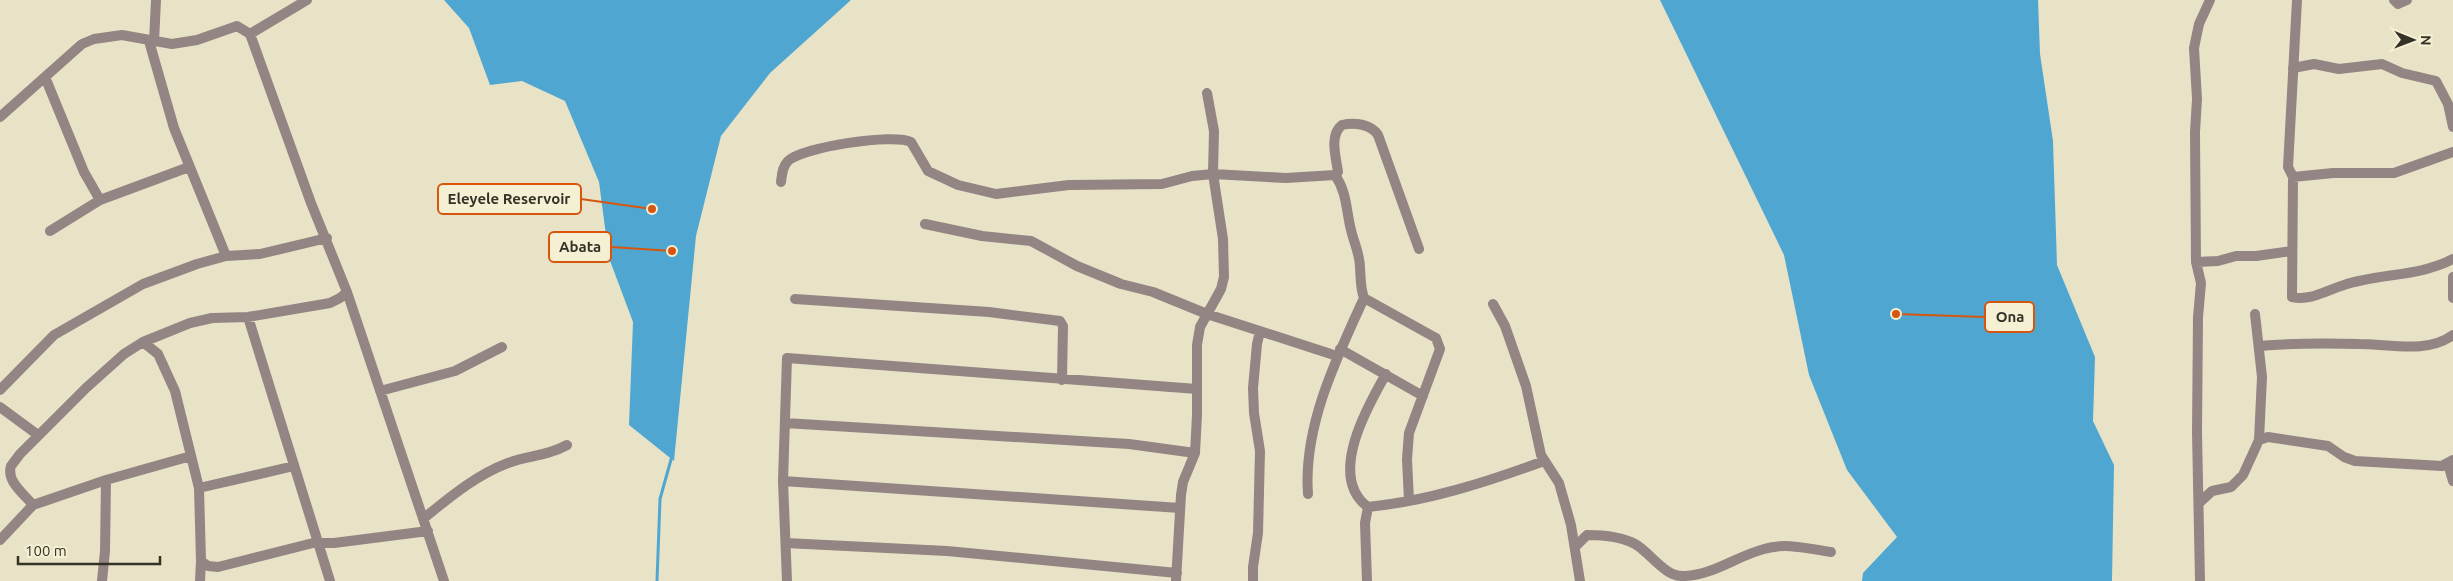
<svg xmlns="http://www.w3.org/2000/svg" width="2453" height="581" font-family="Ubuntu,sans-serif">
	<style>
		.water { fill: #4fa7d1 }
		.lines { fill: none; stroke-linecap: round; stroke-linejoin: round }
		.stream { stroke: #4fa7d1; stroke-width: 3 }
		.minor { stroke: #938583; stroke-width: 10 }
		.leader { fill: none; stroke: #d6550f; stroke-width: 2 }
		.callout-dot { fill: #d6550f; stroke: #f5f0d4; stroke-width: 2 }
		.callout { fill: #f5f0d4; stroke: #d6550f; stroke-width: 2 }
		.callout-label { font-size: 15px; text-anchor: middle; font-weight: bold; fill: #343227 }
	</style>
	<rect width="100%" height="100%" fill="#e8e3c7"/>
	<path class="water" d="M444 0H851L770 73 721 136 696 236 674 461 629 425 633 322 609 258 599 182 565 101 522 81 490 85 469 28Z
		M1660 0H2038L2040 54 2053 141 2057 265 2095 357 2093 421 2114 465 2112 581H1862L1863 573 1897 537 1847 470 1809 375 1784 255Z"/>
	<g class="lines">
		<path class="stream" d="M657 581 660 499 672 456"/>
		<path class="minor" d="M2210 0 2199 24 2194 48 2197 99 2195 132 2196 262 2218 261 2236 256H2256L2292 251
			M2297 0 2288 167 2293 177 2333 173H2394L2453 152
			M2394 0 2398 4 2407 0
			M250 34 307 0
			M149 41 174 128 226 256
			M154 42 156 0
			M2293 68 2314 64 2339 69 2382 64 2402 73 2436 81 2448 104 2453 127
			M45 77 84 172 100 200
			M0 117 82 44 94 39 122 35 172 44 197 40 237 26 250 34 311 203 347 292 444 581
			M2293 177 2292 297C2311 301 2325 291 2344 285 2380 273 2419 277 2453 259
			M781 182C782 175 782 167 788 161 802 147 895 133 911 142L928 171 958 185 996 194 1069 185 1162 184 1192 176 1213 174 1286 178 1335 175
			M925 224 982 236 1031 241 1077 266 1121 284 1153 292 1207 314 1337 356
			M50 231 100 200 189 167
			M2196 262 2201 283 2198 317 2197 432 2200 581
			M2453 277V298
			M795 299 989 312 1060 321 1063 326 1062 380
			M1493 304 1505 326 1526 386 1541 455 1559 483 1571 525 1580 581
			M2255 314 2262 377 2259 440
			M248 317 330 581
			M143 342 158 354 175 391 199 488 201 561 200 581
			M2259 346C2293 343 2326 343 2359 344 2390 344 2427 354 2453 335
			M1340 349 1423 396
			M1386 374C1367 407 1327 477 1368 507 1428 501 1487 482 1544 461
			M0 390 54 335 143 284 197 264 226 256 260 254 327 238
			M380 391 455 371 502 347
			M0 407 38 435
			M785 423 1129 444 1195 453
			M2448 464 2453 481
			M783 481 1180 508
			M199 488 294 466
			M1308 494C1303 427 1336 359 1364 298
			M1409 501 1407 459 1409 433 1440 349 1436 338 1364 298C1360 287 1361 279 1360 268 1360 254 1354 243 1351 230 1346 210 1347 192 1335 175L1338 172C1336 157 1329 135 1342 125 1354 122 1371 124 1378 135L1419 249
			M2199 503 2212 491 2231 487 2243 475 2259 440 2268 437 2328 446 2344 457 2355 461 2442 466 2453 460
			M33 505C24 494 6 481 11 466L20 454 86 388 124 354 143 342 190 323 212 318 248 317 330 303 340 298 347 292
			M424 518C450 497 476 475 508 463 529 455 545 457 567 445
			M0 540 33 505 106 480 191 456
			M786 543 947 551 1177 573
			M1576 546 1587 535C1601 535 1622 537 1635 544 1651 553 1665 578 1685 576 1713 575 1737 556 1764 549 1786 542 1809 549 1831 552
			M201 561 208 566 218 567 313 543H334L428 531
			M102 581 105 551 106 480
			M787 581 783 481 787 358 1197 389
			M1176 581 1181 495 1183 482 1195 453 1197 415V345L1200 327 1221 289 1224 277 1223 239 1213 174 1214 131 1207 93
			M1253 581V567L1258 533 1260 451 1254 413 1253 388 1257 344 1260 331
			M1367 581 1365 523 1368 507"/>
	</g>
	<path class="leader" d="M652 209L581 199M672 251L611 247M1896 314L1985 317"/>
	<g class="callout-dot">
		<circle cx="652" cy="209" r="5"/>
		<circle cx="672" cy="251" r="5"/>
		<circle cx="1896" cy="314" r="5"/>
	</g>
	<g class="callout">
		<rect x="438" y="184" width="143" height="30" rx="5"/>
		<rect x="549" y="232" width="62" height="30" rx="5"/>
		<rect x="1985" y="302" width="49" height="30" rx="5"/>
	</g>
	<g class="callout-label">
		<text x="509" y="204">Eleyele Reservoir</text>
		<text x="580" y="252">Abata</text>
		<text x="2010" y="322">Ona</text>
	</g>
	<g transform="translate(2413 40) rotate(91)" stroke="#f5f0d4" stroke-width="4" paint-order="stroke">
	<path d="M0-4L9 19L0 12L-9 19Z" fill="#343227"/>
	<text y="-8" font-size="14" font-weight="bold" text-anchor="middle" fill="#343227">N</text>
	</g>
	<path d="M18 556v8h142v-8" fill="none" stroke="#343227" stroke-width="2.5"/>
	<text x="25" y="556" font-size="15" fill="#343227" stroke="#f5f0d4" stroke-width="4" paint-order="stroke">100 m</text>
</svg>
